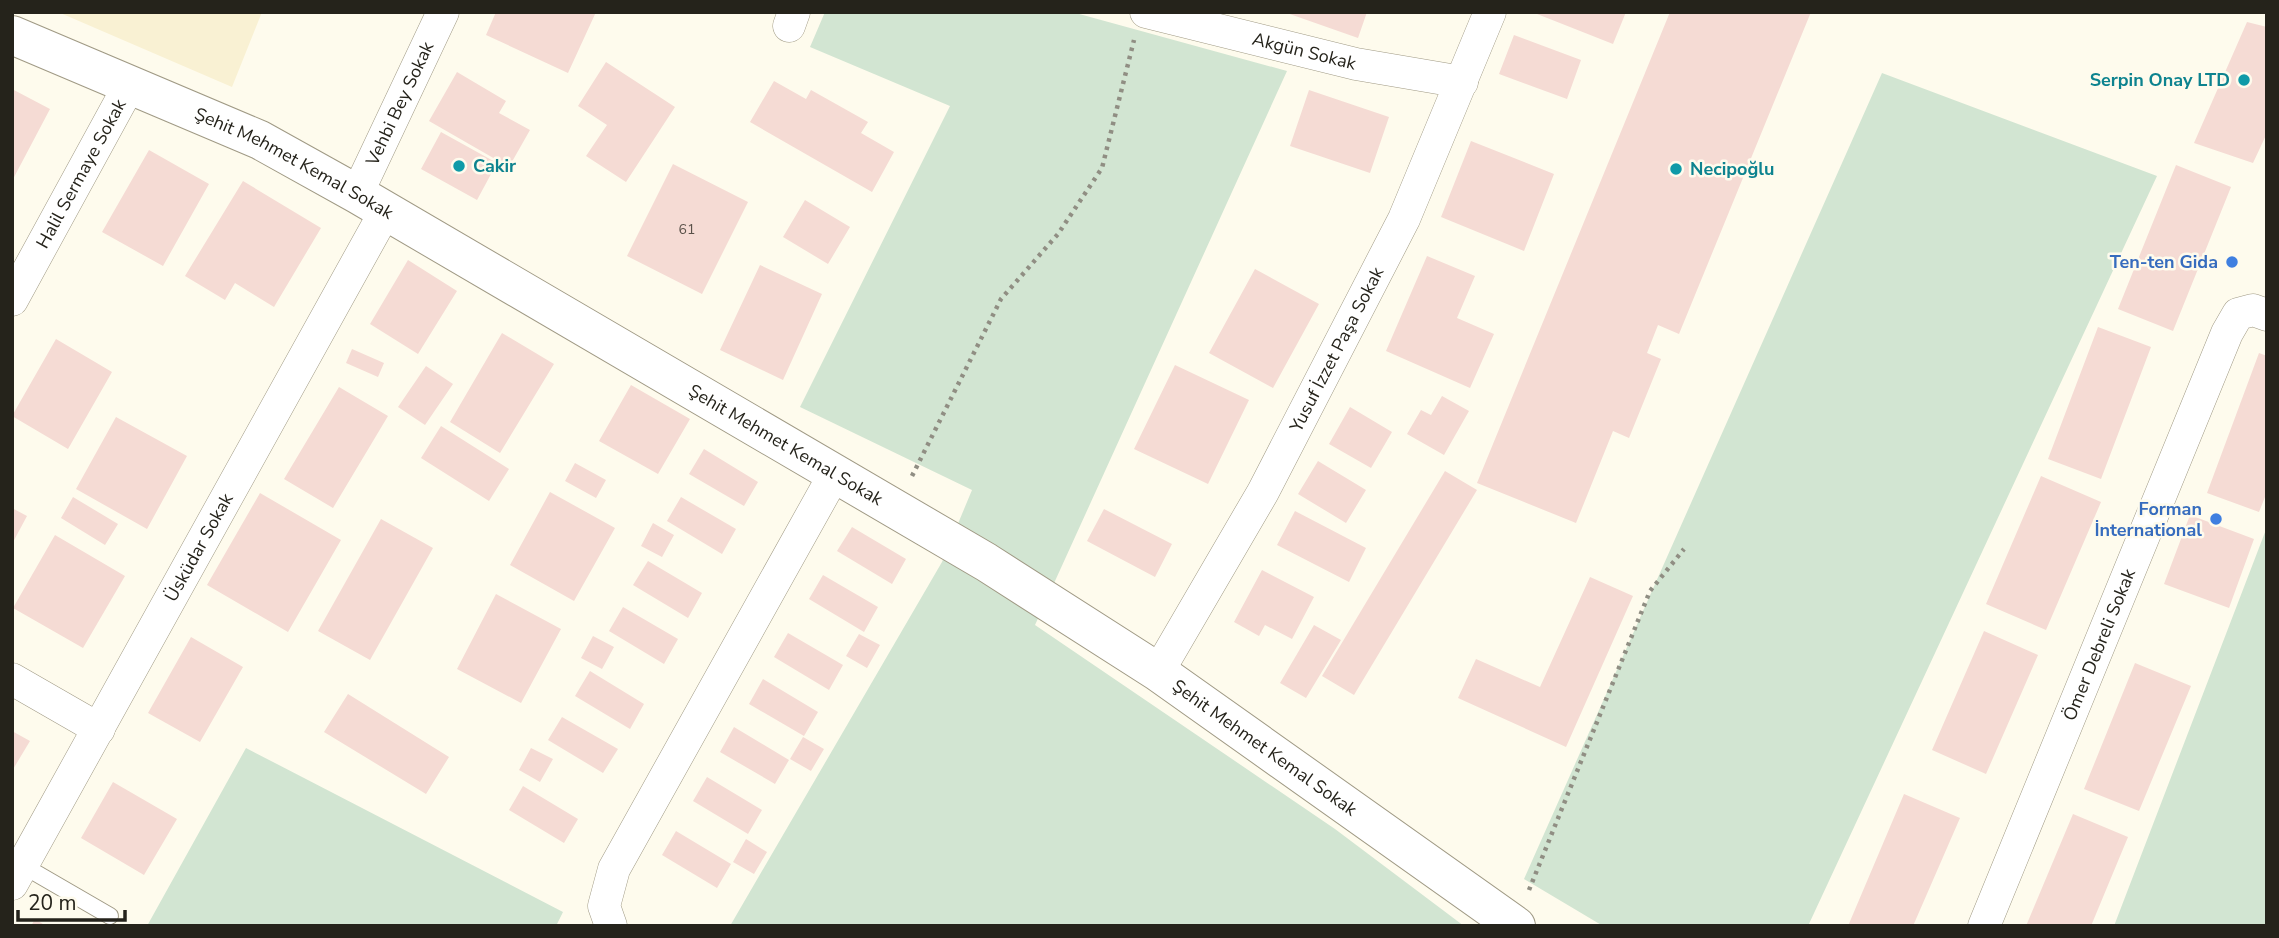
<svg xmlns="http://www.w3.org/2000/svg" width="2279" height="938" font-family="'Nunito Sans',sans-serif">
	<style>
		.built { fill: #f9f1d3 }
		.green { fill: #d2e5d2 }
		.building { fill: #f5dbd4 }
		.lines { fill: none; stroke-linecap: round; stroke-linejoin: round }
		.lane-casing { stroke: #a09a85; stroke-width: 18 }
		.street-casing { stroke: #a09a85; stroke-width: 33 }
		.secondary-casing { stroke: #a09a85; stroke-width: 40 }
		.path { stroke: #908e83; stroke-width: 4.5; stroke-dasharray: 3.5 5; stroke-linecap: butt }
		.lane { stroke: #fff; stroke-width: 16 }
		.street { stroke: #fff; stroke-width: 32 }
		.secondary { stroke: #fff; stroke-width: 38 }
		.culture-dot { fill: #0f9aa8; stroke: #fefbed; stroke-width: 2.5 }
		.shop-dot { fill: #3f7fe0; stroke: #fefbed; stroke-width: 2.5 }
		.labels { text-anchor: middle; stroke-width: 5; stroke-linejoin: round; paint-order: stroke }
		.number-label { font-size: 14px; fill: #595149 }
		.street-label { font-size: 18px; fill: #25231b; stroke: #fefbed }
		.culture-label { font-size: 18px; font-weight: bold; fill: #0d838f; stroke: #fefbed; text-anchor: start }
		.shop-label { font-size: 18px; font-weight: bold; fill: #366cbe; stroke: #fefbed; text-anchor: end }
	</style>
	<rect width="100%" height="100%" fill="#fefbed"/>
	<path class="built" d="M58 12H262L232 87Z"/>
	<path class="green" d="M825 12H1072L1287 71 1035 625 1335 829 1464 926H730L942 562 972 490 800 407 950 106 810 47Z
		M1882 73 2157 176 1808 926H1603L1524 879Z
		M2267 527V926H2114Z
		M246 748 563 912 556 926H147Z"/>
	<path class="building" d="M496 12H596L568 73 486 35Z
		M1284 12H1367L1358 38Z
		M1532 12H1626L1613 44Z
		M1670 12H1811L1679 334 1658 325 1647 353 1661 359 1629 438 1613 431 1576 523 1477 483Z
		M2247 22 2267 27V133L2253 163 2194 143Z
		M1514 35 1581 60 1567 99 1499 74Z
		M606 62 675 107 626 182 586 156 607 125 578 106Z
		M457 72 506 101 499 113 530 130 509 167 429 121Z
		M774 81 806 99 811 90 868 122 861 133 894 152 872 192 750 122Z
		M12 89 50 109 12 181Z
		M1309 90 1389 117 1370 173 1290 146Z
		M441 132 497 163 477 200 421 169Z
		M1471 141 1554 174 1524 251 1441 217Z
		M149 150 209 184 163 266 102 232Z
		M673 164 748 202 702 294 627 256Z
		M2176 165 2231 187 2173 331 2118 309Z
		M243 181 321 228 274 307 235 283 225 300 185 276Z
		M805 200 850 227 828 264 783 237Z
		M1427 256 1475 276 1457 318 1494 334 1470 388 1386 351Z
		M408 260 457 291 418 354 370 324Z
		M760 265 822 294 783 380 720 350Z
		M1255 269 1319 304 1273 388 1209 353Z
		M2098 327 2151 347 2101 479 2048 459Z
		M502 333 554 364 500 453 450 422Z
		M56 339 112 372 68 449 12 416Z
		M352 349 384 363 378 377 346 363Z
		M2259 353 2267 356V492L2259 512 2207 493Z
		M1175 365 1249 400 1208 484 1134 449Z
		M426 366 453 384 425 425 398 407Z
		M631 385 690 419 658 474 599 441Z
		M339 387 388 416 333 508 284 479Z
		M1442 396 1469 411 1444 455 1407 434 1421 410 1431 415Z
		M1350 407 1392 432 1371 468 1329 444Z
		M116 417 187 456 147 529 76 489Z
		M441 426 509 469 489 501 421 458Z
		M704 449 758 482 744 506 689 474Z
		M1318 461 1366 490 1346 523 1298 494Z
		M575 463 606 480 596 498 565 481Z
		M1445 471 1477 490 1354 695 1322 676Z
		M2041 476 2101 502 2046 630 1986 604Z
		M550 492 615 528 574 601 510 565Z
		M260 493 341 540 288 632 207 585Z
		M73 497 118 524 105 545 61 518Z
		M681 497 736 529 722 554 667 521Z
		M12 508 27 516 12 544Z
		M1104 509 1172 544 1155 577 1087 541Z
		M1295 511 1366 548 1349 582 1277 545Z
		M2190 515 2254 539 2229 608 2164 584Z
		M381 519 433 548 370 660 318 631Z
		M653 523 674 535 662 557 641 546Z
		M852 527 906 559 892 584 837 551Z
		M55 535 125 576 83 648 13 608Z
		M648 561 702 593 688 618 633 585Z
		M1262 570 1314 597 1292 639 1265 625 1259 636 1234 622Z
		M823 575 878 607 864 632 809 599Z
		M1590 577 1633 596 1566 747 1458 698 1476 659 1540 687Z
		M496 594 561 629 521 703 457 669Z
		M623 607 678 639 664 664 609 631Z
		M1314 625 1341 640 1306 698 1280 683Z
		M1984 631 2038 655 1986 774 1932 750Z
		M788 633 843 665 829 690 774 657Z
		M859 634 880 645 867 668 846 656Z
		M593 636 614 647 602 669 581 658Z
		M191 637 243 667 200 742 148 713Z
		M2135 663 2191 686 2139 811 2084 789Z
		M590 671 644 704 630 729 575 696Z
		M763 679 818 712 804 736 749 704Z
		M348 694 449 757 426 794 324 732Z
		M562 717 618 749 603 773 548 740Z
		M734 727 789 760 775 784 720 752Z
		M12 731 30 741 12 771Z
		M803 737 824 749 811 771 790 759Z
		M531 748 553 759 540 782 519 770Z
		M707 777 762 810 748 834 693 801Z
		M113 782 177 819 144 875 81 838Z
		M523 786 578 819 564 843 509 810Z
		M1904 794 1960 818 1913 926H1848Z
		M2073 814 2128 837 2091 926H2026Z
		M676 831 731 864 717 888 662 855Z
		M746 839 767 852 754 874 733 862Z
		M35 919 46 926H31Z"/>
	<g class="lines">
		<defs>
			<path id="lane" d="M22 865 110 916"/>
			<g id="street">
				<path id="s1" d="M1146 12 1356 64 1462 82"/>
				<path d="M789 26 794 12"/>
				<path id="s2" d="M357 194 443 12"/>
				<path id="s3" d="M12 300 129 86"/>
				<path id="s4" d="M1158 672 1263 492 1404 219 1490 12"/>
				<path d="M12 679 99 729"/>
				<path id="s5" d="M12 884 385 212"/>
				<path d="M611 926 604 906 614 869 834 475"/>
				<path id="s6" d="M1984 926 2227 333 2238 314 2253 310 2267 315"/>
			</g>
			<g id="secondary">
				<path id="s7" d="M12 35 260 140 357 194 986 562 1158 672 1516 926"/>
			</g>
		</defs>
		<use href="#lane" class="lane-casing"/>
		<use href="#street" class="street-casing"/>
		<use href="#secondary" class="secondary-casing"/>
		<path class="path" d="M912 476 1001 299 1058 234 1102 168 1134 40
			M1529 890 1650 591 1684 549"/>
		<use href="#lane" class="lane"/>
		<use href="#street" class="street"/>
		<use href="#secondary" class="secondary"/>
	</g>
	<g class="culture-dot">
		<circle cx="2244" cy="80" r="7"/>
		<circle cx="459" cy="166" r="7"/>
		<circle cx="1676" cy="169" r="7"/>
	</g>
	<g class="shop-dot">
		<circle cx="2232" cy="262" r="7"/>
		<circle cx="2216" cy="519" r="7"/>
	</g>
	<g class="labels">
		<g class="number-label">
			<text x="687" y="234">61</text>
		</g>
		<g class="street-label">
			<text dy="6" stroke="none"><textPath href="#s1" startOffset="163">Akgün Sokak</textPath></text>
			<text dy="6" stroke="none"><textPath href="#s2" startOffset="100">Vehbi Bey Sokak</textPath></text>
			<text dy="6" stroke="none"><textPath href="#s7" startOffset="310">Şehit Mehmet Kemal Sokak</textPath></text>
			<text dy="6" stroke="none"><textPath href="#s3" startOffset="144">Halil Sermaye Sokak</textPath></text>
			<text dy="6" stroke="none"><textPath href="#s4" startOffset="369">Yusuf İzzet Paşa Sokak</textPath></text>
			<text dy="6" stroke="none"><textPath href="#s7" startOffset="877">Şehit Mehmet Kemal Sokak</textPath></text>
			<text dy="6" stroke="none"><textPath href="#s5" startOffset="385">Üsküdar Sokak</textPath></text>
			<text dy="6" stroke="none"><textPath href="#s6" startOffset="304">Ömer Debreli Sokak</textPath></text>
			<text dy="6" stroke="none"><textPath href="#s7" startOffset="1444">Şehit Mehmet Kemal Sokak</textPath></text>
		</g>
		<g class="culture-label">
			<text x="2230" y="86" text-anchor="end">Serpin Onay LTD</text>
			<text x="473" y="172">Cakir</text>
			<text x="1690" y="175">Necipoğlu</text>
		</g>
		<g class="shop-label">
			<text x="2218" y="268">Ten-ten Gida</text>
			<text x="2202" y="515">Forman<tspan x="2202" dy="21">İnternational</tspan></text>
		</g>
	</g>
	<rect width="2279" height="938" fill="none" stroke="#25231b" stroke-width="28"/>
	<path d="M18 910v10h107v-10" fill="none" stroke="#25231b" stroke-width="3.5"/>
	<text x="28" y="910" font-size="21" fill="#25231b" stroke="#fefbed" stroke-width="5" paint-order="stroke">20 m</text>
</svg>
